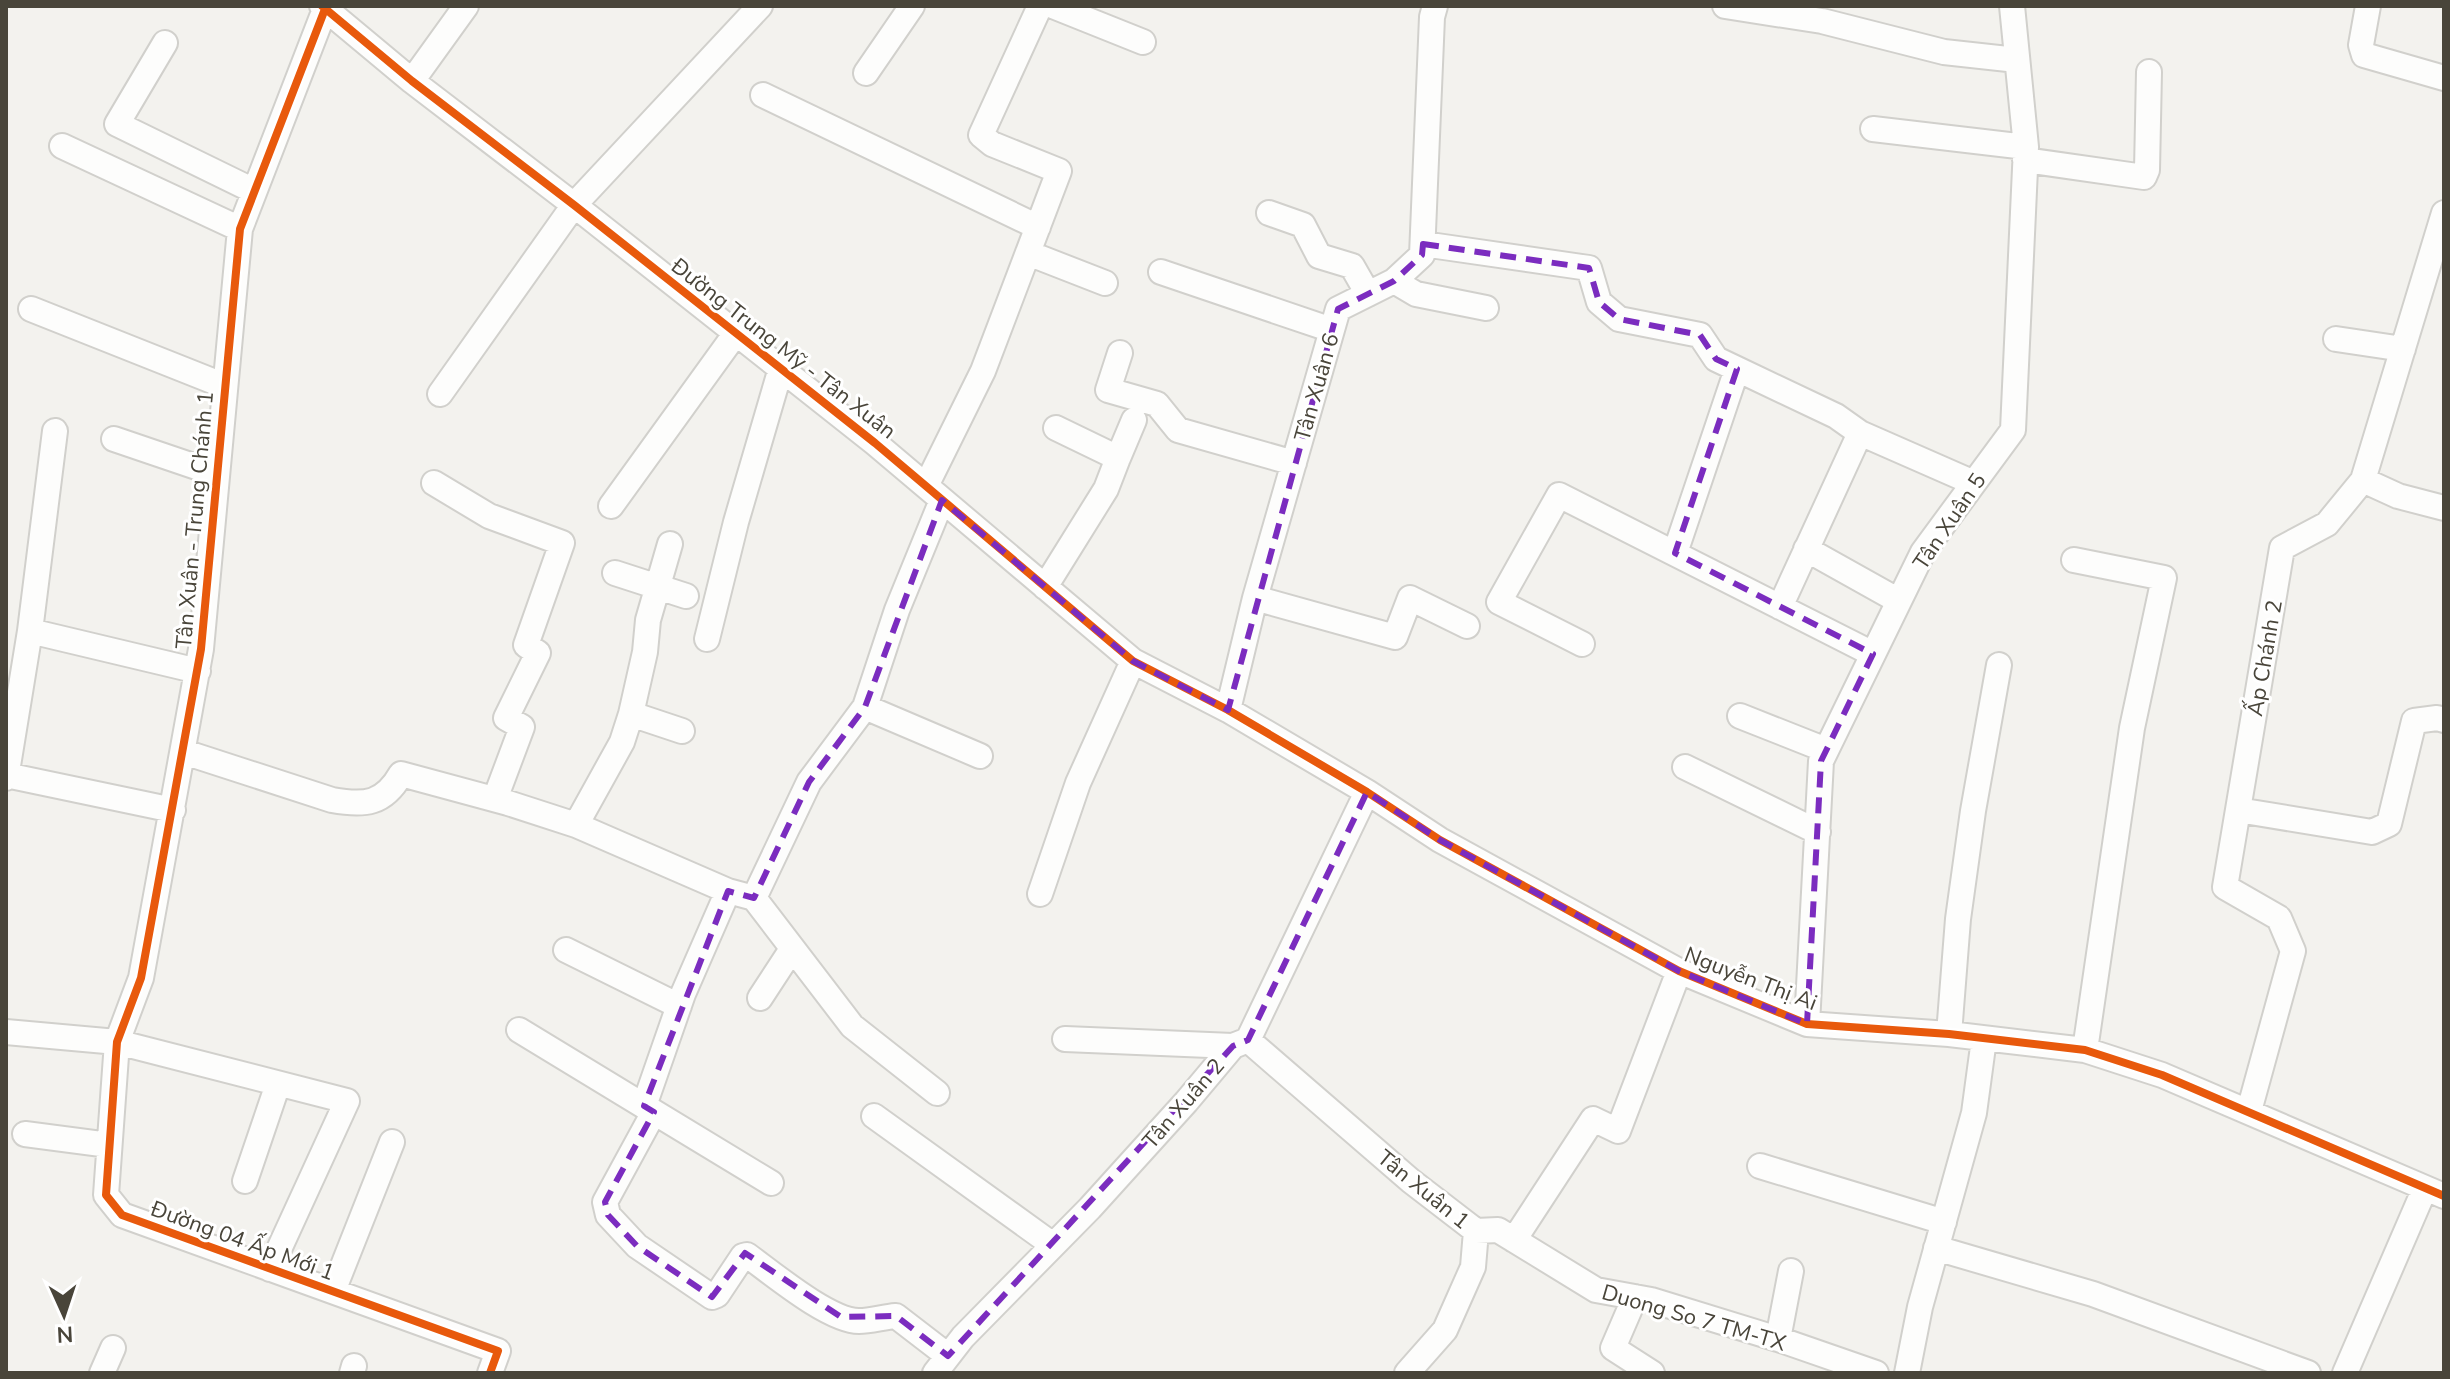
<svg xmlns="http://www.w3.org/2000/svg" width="2450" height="1379" font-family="'Nunito Sans',sans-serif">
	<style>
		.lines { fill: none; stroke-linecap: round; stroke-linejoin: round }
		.minor-casing { stroke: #d1d0cc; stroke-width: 28 }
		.minor { stroke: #fdfdfc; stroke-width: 24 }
		.cycleway-casing { stroke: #fff; stroke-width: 13 }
		.cycleway { stroke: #e8590c; stroke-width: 8 }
		.marked { fill: none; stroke: #7b2cbf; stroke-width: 6; stroke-dasharray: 16 10; stroke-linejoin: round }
		.labels { text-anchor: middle; stroke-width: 6; stroke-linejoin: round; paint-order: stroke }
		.street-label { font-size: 22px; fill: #49453a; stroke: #fff }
	</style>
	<rect width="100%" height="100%" fill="#f3f2ee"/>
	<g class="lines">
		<defs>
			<path id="minor" d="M322 6 412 81 574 205 875 443 1133 661 1228 710 1367 792 1440 840 1679 971 1807 1024 1949 1034 2085 1050 2162 1075 2444 1196
				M1053 6 1143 42
				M1725 6 1822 21 1944 52 2017 60
				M2368 6 2361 45 2364 55 2444 78
				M325 9 240 229 201 649 141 978 117 1042 106 1195 122 1215 498 1351 490 1373
				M165 43 117 124 254 191
				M866 73 912 6
				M412 81 466 6
				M763 95 1038 227
				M1873 129 2026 147
				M62 146 240 229
				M2025 160 2144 177 2147 170 2149 72
				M1269 213 1303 225 1319 256 1352 266 1368 294
				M1423 244 1589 268 1599 302 1619 319 1700 335 1716 359 1737 369
				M1028 253 1105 283
				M1161 272 1332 330
				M1394 281 1416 294 1486 308
				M31 309 225 386
				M2336 339 2403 349
				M1120 353 1108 390 1157 404 1178 430 1294 463
				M440 394 574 205 760 6
				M1860 433 1974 483
				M114 439 217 474
				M1118 458 1134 420
				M2363 480 2398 496 2444 508
				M434 483 489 516 562 543 526 645 538 653 506 718 522 727 495 799
				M926 486 983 371 1059 171 992 144 981 135 1040 6
				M611 506 736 333
				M1806 549 1899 601
				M1675 553 1737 369 1836 416 1860 433 1780 607
				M2074 560 2164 578 2132 728 2085 1050
				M615 573 686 596
				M1045 587 1106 489 1118 458 1056 428
				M1255 598 1395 637 1410 598 1467 626
				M30 631 55 431
				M707 639 736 522 781 368
				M1582 644 1499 602 1559 495 1873 654
				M865 707 980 756
				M1228 710 1255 598 1338 309 1394 281 1422 255 1432 17 1435 6
				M631 714 682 731
				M1740 716 1826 750
				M184 752 332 800C365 806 384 804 401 774L508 803 576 825 728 891 754 898
				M1685 767 1818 832
				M6 775 173 810
				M6 778 30 631 198 671
				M2238 810 2372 832 2389 824 2414 721 2437 718 2444 720
				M576 825 622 742 631 714 645 652 648 620 670 544
				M728 891 683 994 644 1106 771 1183
				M1040 894 1078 783 1133 661
				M566 950 679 1006
				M760 998 792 949
				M1807 1024 1821 761 1923 552 2013 430 2026 147 2012 6
				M519 1030 644 1106
				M6 1032 117 1042 347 1101 270 1269
				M1949 1034 1958 919 1973 811 1999 665
				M1065 1039 1233 1046
				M1248 1040 1411 1181 1476 1231 1473 1267 1445 1330 1407 1373
				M937 1093 852 1026 754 898 809 782 865 707 897 610 942 500
				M2249 1111 2293 951 2279 918 2225 887 2282 548 2327 524 2363 480 2444 213
				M654 1112 605 1202 608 1215 637 1246 712 1297 717 1295 743 1256 747 1255C772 1273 829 1321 859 1321 871 1321 883 1317 896 1316L948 1356
				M874 1116 1053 1245
				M25 1134 109 1145
				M1760 1166 1944 1222
				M245 1181 278 1084
				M1476 1231 1498 1230 1596 1290 1651 1300 1778 1339 1876 1373
				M1514 1240 1593 1119 1618 1131 1679 971
				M1936 1248 2093 1294 2308 1373
				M333 1291 392 1142
				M1635 1297 1613 1348 1652 1373
				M1778 1339 1791 1271
				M102 1373 113 1348
				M352 1373 354 1366
				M935 1373 963 1337 1090 1208 1186 1102 1233 1046 1248 1040 1367 792
				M1907 1373 1920 1307 1974 1113 1984 1039
				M2345 1373 2425 1188"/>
		</defs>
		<use href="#minor" class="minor-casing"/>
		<use href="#minor" class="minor"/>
		<defs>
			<path id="cycleway" d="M322 6 412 81 574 205 875 443 1133 661 1228 710 1367 792 1440 840 1679 971 1807 1024 1949 1034 2085 1050 2162 1075 2444 1196
				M325 9 240 229 201 649 141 978 117 1042 106 1195 122 1215 498 1351 490 1373"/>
		</defs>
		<use href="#cycleway" class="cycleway-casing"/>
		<use href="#cycleway" class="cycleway"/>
	</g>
	<path class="marked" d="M1423 244 1589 268 1599 302 1619 319 1700 335 1716 359 1737 369 1675 553 1873 654 1821 761 1807 1024 1679 971 1440 840 1367 792 1248 1040 1233 1046 948 1356 896 1316 841 1317 745 1253 712 1297 637 1246 608 1215 605 1202 654 1112 644 1106 728 891 754 898 809 782 865 707 942 500 1133 661 1228 710 1338 309 1394 281 1422 255Z"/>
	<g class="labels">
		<g class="street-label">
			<text transform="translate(784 348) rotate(38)" y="8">Đường Trung Mỹ - Tân Xuân</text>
			<text transform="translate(1316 387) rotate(-74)" y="8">Tân Xuân 6</text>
			<text transform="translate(194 520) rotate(-85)" y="8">Tân Xuân - Trung Chánh 1</text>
			<text transform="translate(1949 521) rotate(-56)" y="8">Tân Xuân 5</text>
			<text transform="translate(2264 658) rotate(-80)" y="8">Ấp Chánh 2</text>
			<text transform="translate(1751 978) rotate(21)" y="8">Nguyễn Thị Ai</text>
			<text transform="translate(1183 1103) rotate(-49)" y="8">Tân Xuân 2</text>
			<text transform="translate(1424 1189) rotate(39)" y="8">Tân Xuân 1</text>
			<text transform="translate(243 1240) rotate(20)" y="8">Đường 04 Ấp Mới 1</text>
			<text transform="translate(1694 1317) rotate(16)" y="8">Duong So 7 TM-TX</text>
		</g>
	</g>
	<rect width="2450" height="1379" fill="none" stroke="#49453a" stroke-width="16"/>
	<g transform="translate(64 1315) rotate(177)" stroke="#ffffff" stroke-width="6" paint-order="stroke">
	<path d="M0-6L14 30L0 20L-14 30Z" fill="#49453a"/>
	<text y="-12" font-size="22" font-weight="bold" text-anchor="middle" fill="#49453a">N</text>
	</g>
</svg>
